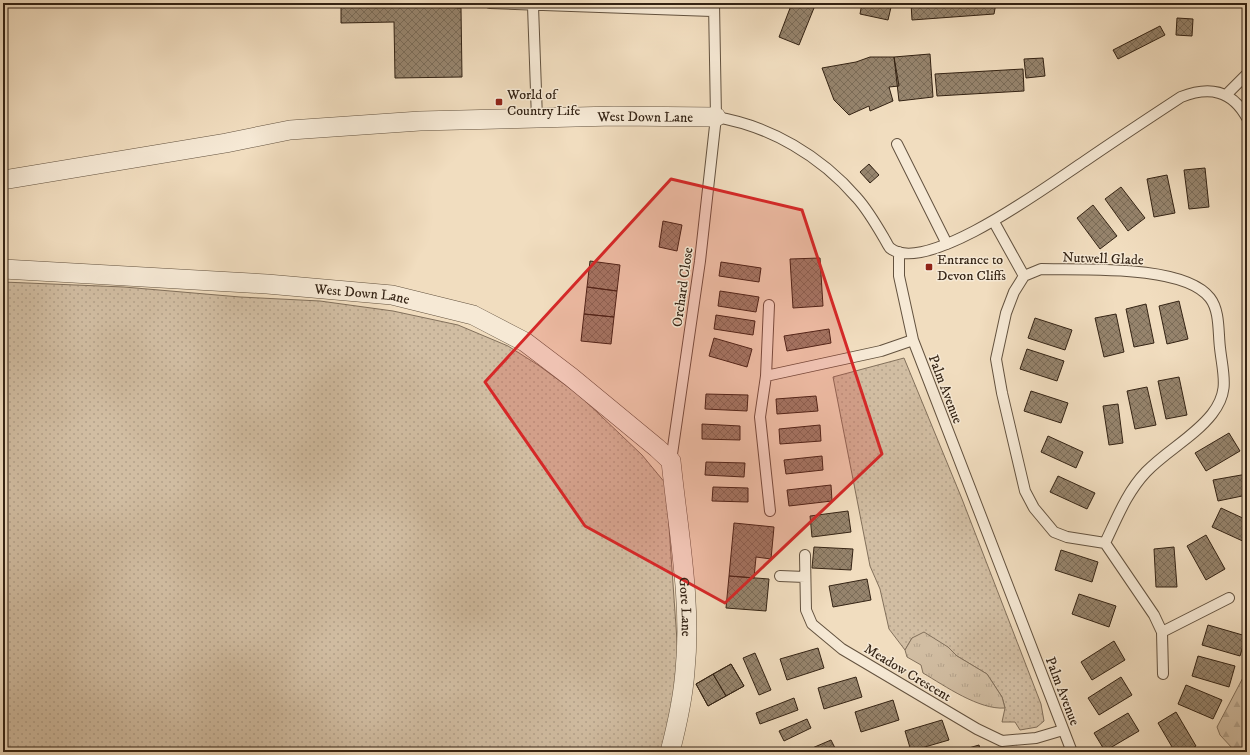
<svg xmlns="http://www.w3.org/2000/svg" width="1250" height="755" font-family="'IM FELL DW Pica',serif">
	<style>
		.grass { fill: url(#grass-dots); stroke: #82705b }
		.forest { fill: url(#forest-firs); stroke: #82705b }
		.park { fill: url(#park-tufts); stroke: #82705b }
		.building { fill: url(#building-cross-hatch); stroke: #342314 }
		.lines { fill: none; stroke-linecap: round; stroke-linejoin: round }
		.lane-casing { stroke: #63523f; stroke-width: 12 }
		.street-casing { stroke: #63523f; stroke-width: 20 }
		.lane { stroke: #f6e9d5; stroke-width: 10 }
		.street { stroke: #f6e9d5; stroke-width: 19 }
		.marked { fill: #d62828; fill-opacity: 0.2; stroke: #d62828; stroke-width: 3; stroke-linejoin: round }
		.poi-dot { fill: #8f2418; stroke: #f6e9d5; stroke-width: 1.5 }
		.labels { text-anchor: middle; stroke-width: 3; stroke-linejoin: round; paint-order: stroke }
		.poi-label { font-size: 14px; fill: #342314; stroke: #f6e9d5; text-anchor: start }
		.street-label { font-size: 14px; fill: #342314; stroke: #f6e9d5 }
	</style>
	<defs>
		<pattern id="grass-dots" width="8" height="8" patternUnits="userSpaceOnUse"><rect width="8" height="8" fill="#d1bda2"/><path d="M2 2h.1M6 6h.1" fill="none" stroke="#b4a28b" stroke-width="1.8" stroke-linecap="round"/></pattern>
		<pattern id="forest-firs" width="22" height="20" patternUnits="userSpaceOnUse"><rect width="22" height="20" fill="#d1bda2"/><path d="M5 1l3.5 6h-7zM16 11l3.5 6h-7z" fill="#b4a28b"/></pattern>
		<pattern id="park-tufts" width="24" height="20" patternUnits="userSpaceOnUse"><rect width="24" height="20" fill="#d1bda2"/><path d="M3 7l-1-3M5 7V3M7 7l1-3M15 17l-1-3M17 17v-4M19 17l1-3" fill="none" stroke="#b4a28b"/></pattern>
		<pattern id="building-cross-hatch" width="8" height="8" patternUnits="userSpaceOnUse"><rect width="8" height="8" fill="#96846d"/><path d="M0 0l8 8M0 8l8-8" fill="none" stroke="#7b6c58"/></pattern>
	</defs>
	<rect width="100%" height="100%" fill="#f1ddbf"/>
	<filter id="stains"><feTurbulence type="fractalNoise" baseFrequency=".005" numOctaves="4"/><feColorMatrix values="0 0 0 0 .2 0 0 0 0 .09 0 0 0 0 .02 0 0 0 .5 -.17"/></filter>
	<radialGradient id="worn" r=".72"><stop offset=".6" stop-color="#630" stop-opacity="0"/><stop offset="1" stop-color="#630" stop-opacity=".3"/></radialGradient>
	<path class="grass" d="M3 282 124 287 240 297 320 301 393 311 458 325 508 346 538 365 579 395 642 455 666 484 678 655 673 709 662 752H3Z
		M904 358 962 499 1041 704 1044 721 1037 727 1020 730 1015 722H1002L1005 708 1002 697 987 674 957 656 948 647 912 638 905 650 889 629 880 589 870 566 833 377Z"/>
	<path class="forest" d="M1247 670V750L1233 749 1220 735 1217 727Z"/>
	<path class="park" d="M924 632 948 647 957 656 987 674 1002 697 1005 708C979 710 945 686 923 673L921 665 907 657 905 650 912 638Z"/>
	<path class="building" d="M341 3H457V8H461L462 77 395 78 394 22 341 23Z
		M792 3H816L799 45 779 37Z
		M862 3H892L888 20 860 14Z
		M911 3H996L994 14 912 20Z
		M1020 3H1040L1039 7 1020 5Z
		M1177 18 1193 19 1192 36 1176 35Z
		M1160 26 1165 35 1118 59 1113 50Z
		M930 54 933 97 899 101 894 57Z
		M870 57H894L899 86 889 87 893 101 870 111 869 106 849 115 834 100 822 68 856 62Z
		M1043 58 1045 76 1026 78 1024 59Z
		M1023 69 1024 91 937 96 935 74Z
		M869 164 879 175 870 183 860 172Z
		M1205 168 1209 207 1189 209 1184 170Z
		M1167 175 1175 213 1154 217 1147 179Z
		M1121 187 1145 218 1128 231 1105 199Z
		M1093 205 1117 236 1100 249 1077 218Z
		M663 221 682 225 677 251 659 247Z
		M820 258 823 306 793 308 790 259Z
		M590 261 620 265 617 291 587 287Z
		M721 262 761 268 759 282 719 276Z
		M587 287 617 291 614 317 584 314Z
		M720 291 759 297 756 312 718 306Z
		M1179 301 1188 339 1167 344 1159 306Z
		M1146 304 1154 343 1134 347 1126 309Z
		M584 314 614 317 611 344 581 341Z
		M1116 314 1124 352 1104 357 1095 318Z
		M716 315 755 321 753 335 714 329Z
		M1035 318 1072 330 1065 350 1028 338Z
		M829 329 831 343 787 351 784 336Z
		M714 338 752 349 747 367 709 356Z
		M1027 349 1064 361 1057 381 1020 369Z
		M1179 377 1187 415 1166 419 1158 381Z
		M1147 387 1156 425 1135 429 1127 391Z
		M1031 391 1068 403 1061 423 1024 411Z
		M706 394 748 395 747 411 705 409Z
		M816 396 818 411 777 414 776 399Z
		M1118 404 1123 443 1109 445 1103 406Z
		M702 424 740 426V440L702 439Z
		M820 425 821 441 780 444 779 429Z
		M1229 433 1240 451 1206 471 1195 453Z
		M1048 436 1083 452 1076 468 1041 452Z
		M822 456 823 470 786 474 784 460Z
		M706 462 745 463 744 477 705 475Z
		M1247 474V495L1218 501 1213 480Z
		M1058 476 1095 493 1087 509 1050 492Z
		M831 485 832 501 789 506 787 490Z
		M713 487 748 488V502L712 501Z
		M1221 508 1247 520V543L1212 527Z
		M848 511 851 532 812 537 810 516Z
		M734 523 774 527 771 559 756 557 754 578 729 576Z
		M1206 535 1225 569 1206 580 1187 546Z
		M814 547 853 549 851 570 812 568Z
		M1174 547 1177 587H1156L1154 549Z
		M1061 550 1098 562 1092 582 1055 570Z
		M729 576 769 579 766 611 726 608Z
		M867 579 871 600 833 607 829 586Z
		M1079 594 1116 606 1109 627 1072 614Z
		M1208 625 1246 636 1240 656 1202 645Z
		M1114 641 1125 660 1092 680 1081 662Z
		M818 648 824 668 787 680 780 659Z
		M755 653 771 690 759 695 743 658Z
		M1198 656 1235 666 1229 687 1192 676Z
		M731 664 744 686 708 706 696 684Z
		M731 664 744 686 726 696 713 674Z
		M713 674 726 696 708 706 696 684Z
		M856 677 862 697 824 709 818 688Z
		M1121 677 1132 695 1099 715 1088 698Z
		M1186 685 1222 700 1213 719 1178 704Z
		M794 698 798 710 760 724 756 713Z
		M893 700 899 720 861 732 855 712Z
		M1176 712 1196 746 1186 752H1175L1158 723Z
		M1128 713 1139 731 1105 751 1094 733Z
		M807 719 811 728 784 741 779 731Z
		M942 720 949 740 911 751 905 731Z
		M831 740 836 750 832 752H803Z
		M979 745 981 752H955Z
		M1003 747 1021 752H1002Z"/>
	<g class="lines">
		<defs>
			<path id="lane" d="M490 3 712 11
				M533 6 537 119
				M1226 95 1247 74
				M716 117C770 126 821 156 857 198 866 208 877 226 884 238 886 241 888 246 890 248 926 277 1053 182 1085 161 1117 139 1149 118 1181 97 1209 86 1232 90 1247 118
				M897 144 947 244
				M994 222 1024 276
				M899 252V276L913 340 1072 752
				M769 305 766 376 760 417 770 511
				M766 376 881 351 913 340
				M671 461 700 261 716 117 714 3
				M1105 543C1117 518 1127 492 1146 472 1166 451 1194 437 1212 414 1230 391 1223 375 1220 348 1218 332 1220 311 1210 298 1184 264 1081 270 1041 269L1024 276 1014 292 1006 313 996 359 1002 393 1025 491 1034 508 1054 532 1067 537 1105 543 1154 615 1162 632 1229 598
				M805 555 806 610 812 624 842 649 977 729 1002 741 1036 738 1063 730
				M780 576 805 577
				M1162 632 1163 674"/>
			<g id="street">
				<path id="s1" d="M3 180 226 143 290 130 420 121 614 116 716 117"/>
				<path id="s2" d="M3 269 267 284 392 295 473 315 525 342 571 377 657 448 671 461C678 530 692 602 685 671 683 699 677 725 670 752"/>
			</g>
		</defs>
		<use href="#lane" class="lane-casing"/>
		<use href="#street" class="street-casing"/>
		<use href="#lane" class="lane"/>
		<use href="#street" class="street"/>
	</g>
	<path class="marked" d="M671 179 802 210 882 454 725 603 585 526 485 382Z"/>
	<g class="poi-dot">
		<rect x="495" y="98" width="8" height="8" rx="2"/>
		<rect x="925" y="263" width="8" height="8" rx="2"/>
	</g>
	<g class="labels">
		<g class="poi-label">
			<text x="507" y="99">World of<tspan x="507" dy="16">Country Life</tspan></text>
			<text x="937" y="264">Entrance to<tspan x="937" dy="16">Devon Cliffs</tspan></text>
		</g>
		<g class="street-label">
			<text dy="5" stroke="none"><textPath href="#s1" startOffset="647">West Down Lane</textPath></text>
			<text transform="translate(1103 258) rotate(2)" y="5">Nutwell Glade</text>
			<text transform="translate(682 287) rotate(-82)" y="5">Orchard Close</text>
			<text dy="5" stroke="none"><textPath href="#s2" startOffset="360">West Down Lane</textPath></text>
			<text transform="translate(946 389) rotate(69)" y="5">Palm Avenue</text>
			<text dy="5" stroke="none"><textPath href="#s2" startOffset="867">Gore Lane</textPath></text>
			<text transform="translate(908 672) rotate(31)" y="5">Meadow Crescent</text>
			<text transform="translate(1063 691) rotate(69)" y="5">Palm Avenue</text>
		</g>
	</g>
	<rect width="1250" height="755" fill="none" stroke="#f1ddbf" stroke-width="16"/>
	<rect x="4" y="4" width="1242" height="747" fill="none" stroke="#342314" stroke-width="2"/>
	<rect x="8" y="8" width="1234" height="739" fill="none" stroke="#342314"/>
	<rect width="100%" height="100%" filter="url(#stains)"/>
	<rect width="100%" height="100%" fill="url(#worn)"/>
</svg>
